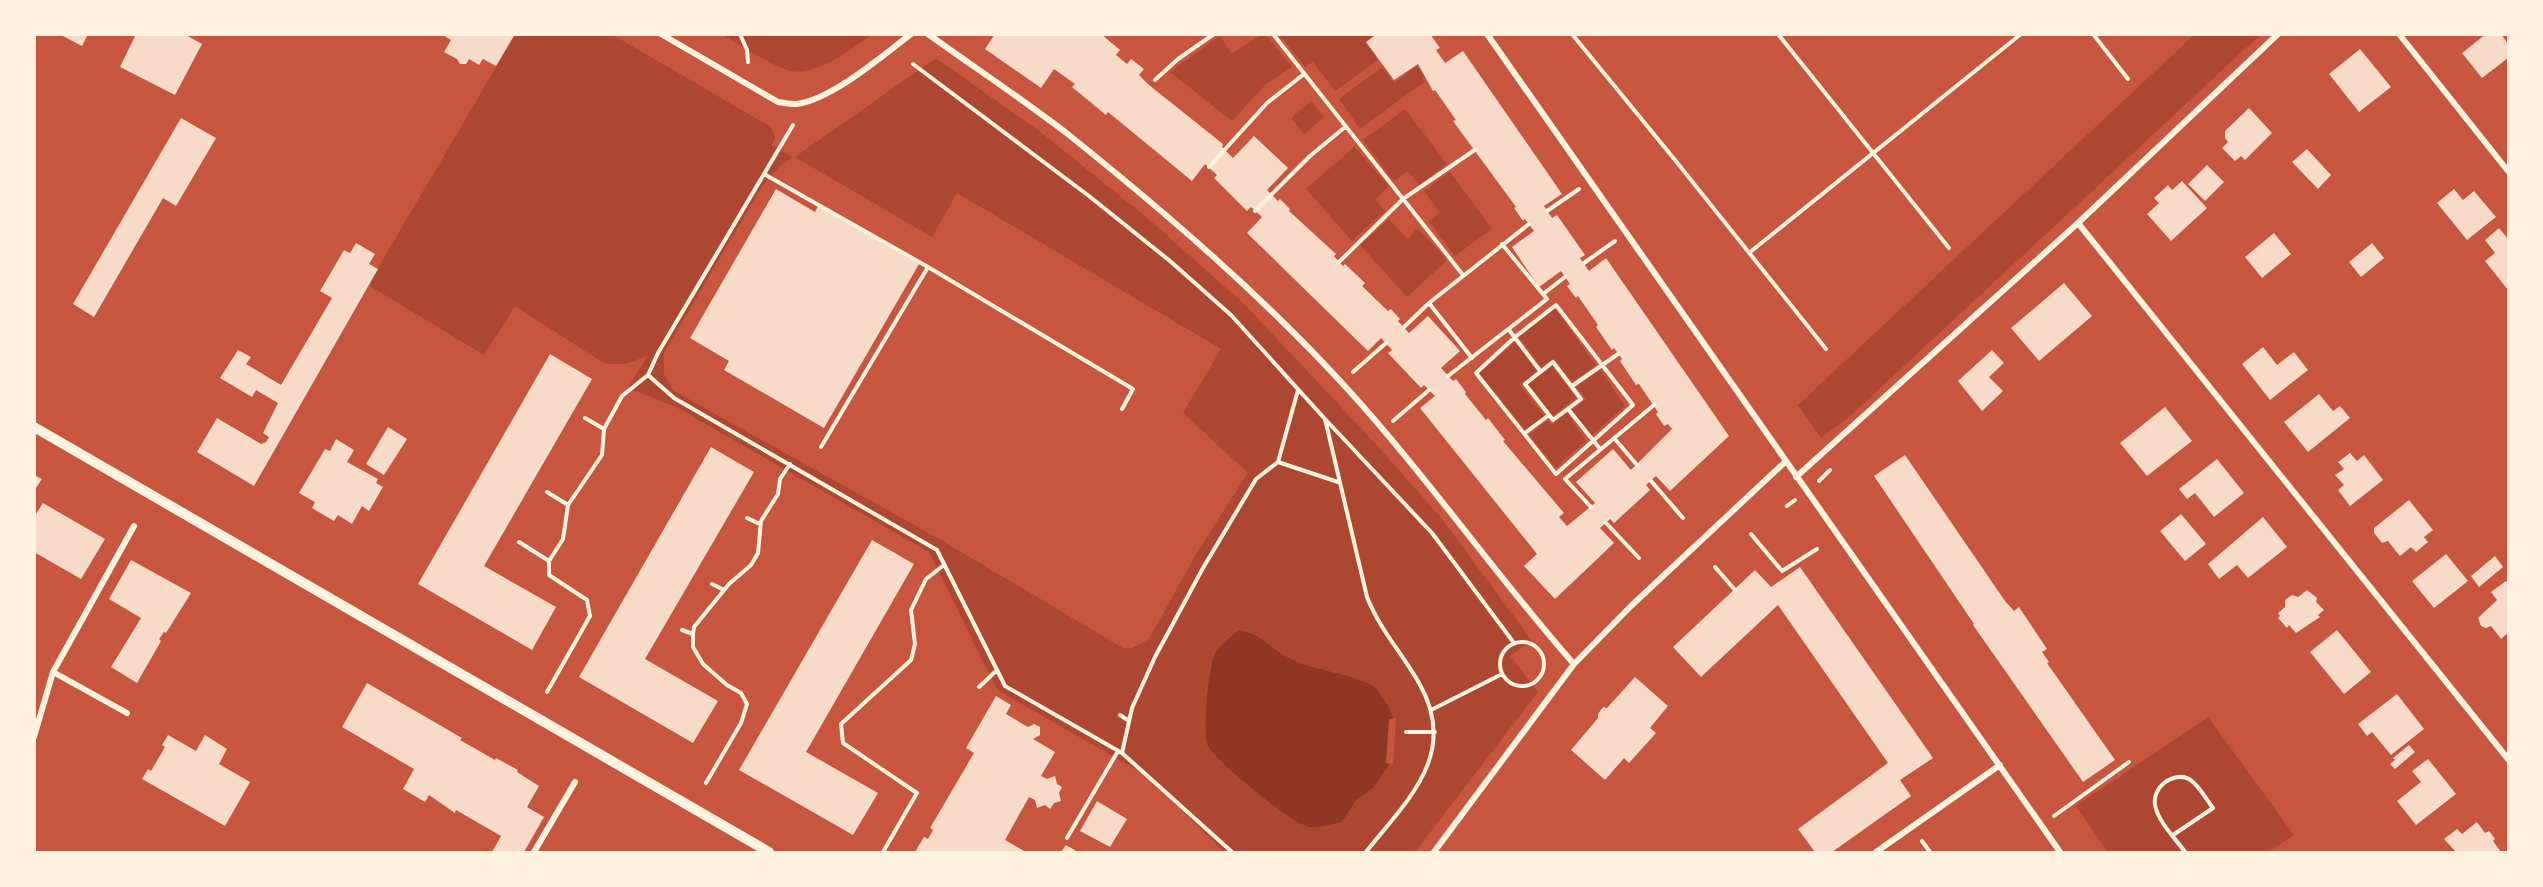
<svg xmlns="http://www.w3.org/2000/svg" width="2543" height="887" font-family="'Sofia Sans Condensed',sans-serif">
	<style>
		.green { fill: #ae4732 }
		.water { fill: #8f3625 }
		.pier { fill: #c8553d }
		.building { fill: #f7dbc8 }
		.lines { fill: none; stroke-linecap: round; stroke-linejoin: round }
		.path { stroke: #fff3e0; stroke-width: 4 }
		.minor { stroke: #fff3e0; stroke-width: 6 }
		.tertiary { stroke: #fff3e0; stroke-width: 10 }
	</style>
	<rect width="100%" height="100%" fill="#c8553d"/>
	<path class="green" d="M1262 34 1266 35 1292 67 1265 85 1232 121 1170 72 1220 36 1232 54Z
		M2195 34 2260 35 1849 417 1821 438 1798 405Z
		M515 35H613L771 127 775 137 772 146 793 157 780 166 763 185 664 353V374L674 391 941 540 1123 648H1132L1149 639 1199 549 1248 473 1183 413 1221 349 957 193 932 237 795 157 936 58 1043 134 1145 216 1244 304 1375 443 1442 519 1532 641 1510 656 1538 692 1415 852H1224L1146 775 997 690 929 552 676 407 628 388 648 355C632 363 620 367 602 362L515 306 484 355 368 285Z
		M723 35H872C851 49 811 81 784 69 763 61 743 46 723 35Z
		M1280 35H1375L1366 42 1378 60 1335 91 1313 62 1305 67Z
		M1417 66 1425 77 1422 79 1424 82 1360 129 1339 99 1382 67 1394 83Z
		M1311 101 1324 117 1304 134 1291 118Z
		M1405 109 1447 164 1419 185 1408 171 1394 181 1363 140Z
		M1354 147 1389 186 1375 199 1385 211 1352 241 1306 189Z
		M1450 172 1492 229 1455 256 1429 221 1440 213 1424 191Z
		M1389 219 1407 239 1418 228 1447 260 1407 297 1360 245Z
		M1555 309 1596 365 1572 382 1554 358 1541 367 1519 337Z
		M1515 342 1537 371 1520 385 1544 416 1525 430 1479 373Z
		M1552 366 1576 398 1553 416 1528 384Z
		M1600 370 1625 406 1591 436 1572 410 1586 399 1576 387Z
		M1567 413 1586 441 1556 468 1529 435 1548 420 1552 425Z
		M2208 717 2294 835 2268 852H2108L2076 806Z"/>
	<path class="water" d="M1239 630C1261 633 1275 653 1295 661 1314 670 1358 675 1374 687 1382 694 1390 708 1393 718L1389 765 1373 788 1356 800 1342 822C1332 824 1315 829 1306 826 1289 821 1211 758 1207 744 1203 727 1208 666 1216 652 1222 643 1231 637 1239 630Z"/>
	<path class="pier" d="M1396 718 1393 764 1386 763 1389 719Z"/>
	<path class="building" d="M59 34H88L82 46Z
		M136 34H184L202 44 175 95 120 67Z
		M441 34H515L496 66 483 59 479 65 469 59 466 64H460L457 59 444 52 451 40Z
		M995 34H1088L1089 36 1101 34 1120 50 1116 55 1127 64 1131 59 1144 69 1139 75 1149 85 1223 144 1222 147 1233 158 1254 136 1288 168 1267 190 1278 201 1280 199 1290 209 1289 211 1336 254 1334 256 1339 262 1343 266 1345 264 1365 283 1362 286 1388 311 1391 309 1400 319 1398 321 1409 333 1428 316 1460 351 1441 368 1453 381 1456 379 1466 392 1465 394 1486 420 1488 418 1505 440 1503 441 1564 513 1559 517 1567 526 1595 503 1576 482 1613 449 1631 470 1672 429 1668 424 1664 426 1656 414 1658 412 1639 384 1636 385 1620 361 1622 359 1614 348 1612 350 1596 327 1598 325 1578 296 1576 298 1567 286 1570 284 1561 271 1539 287 1530 274 1512 247 1534 231 1525 219 1523 221 1514 208 1516 207 1453 121 1456 120 1435 90 1433 91 1418 64 1394 80 1366 42 1377 34H1430L1440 48 1436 50 1445 63 1463 51 1562 194 1544 206 1552 218 1557 215 1585 255 1580 258 1589 271 1606 258 1729 436 1670 491 1656 476 1646 485 1650 490 1614 523 1610 519 1600 528 1614 543 1555 599 1524 566 1537 554 1420 408 1435 396 1424 385 1421 388 1388 353 1392 350 1381 338 1368 351 1247 233 1262 217 1251 207 1247 211 1214 178 1217 175 1205 164 1192 181 1108 112 1106 115 1072 87 1075 84 1054 69 1041 88 985 49Z
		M2486 34H2501L2508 44V58L2482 78 2462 53Z
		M2360 49 2391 87 2359 112 2329 74Z
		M2249 108 2272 133 2245 160 2241 156 2235 161 2222 148 2228 142 2225 138V131Z
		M181 118 216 138 176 206 163 198 94 317 73 304Z
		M2307 149 2331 175 2318 189 2292 162Z
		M2207 165 2224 182 2205 201 2188 184Z
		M2182 181 2207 208 2171 241 2147 214 2159 203 2154 198 2168 185 2172 190Z
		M776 189 815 212 818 206 919 264 824 428 724 370 729 361 690 338Z
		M2454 189 2463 200 2474 191 2496 217 2467 240 2437 203Z
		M2499 228 2508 239V290L2485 261 2495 253 2485 240Z
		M2274 233 2291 254 2262 278 2245 257Z
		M356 243 375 254 369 264 378 269 254 486 197 452 217 418 261 444 266 442 269 437 263 433 278 403 256 390 252 397 220 378 238 350 251 357 246 364 281 385 332 298 320 291 344 250 350 253Z
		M2372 243 2384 258 2361 277 2349 262Z
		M2064 283 2092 316 2039 361 2011 328Z
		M2263 347 2277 365 2294 352 2308 370 2270 400 2242 364Z
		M1992 350 2004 363 1989 377 2003 391 1982 411 1958 381Z
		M550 354 592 379 484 566 556 607 532 650 418 584Z
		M2319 394 2333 411 2340 406 2350 418 2308 452 2284 422Z
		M2165 407 2192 441 2147 476 2120 443Z
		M388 427 407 439 384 475 366 464Z
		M336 439 354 450 347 462 378 479 376 483 383 487 369 511 362 506 352 524 338 515 334 521 312 508 315 502 299 493 325 449 330 451Z
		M711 447 754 472 645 659 718 701 693 743 579 677Z
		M2350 453 2357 461 2364 455 2383 480 2350 506 2338 490 2344 485 2335 475 2344 469 2338 462Z
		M1905 455 2005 601 2014 611 2019 607 2047 649 2042 652 2049 662 2047 663 2115 760 2083 782 1973 625 1974 624 1874 476Z
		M2217 459 2244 493 2214 517 2195 493 2187 499 2179 489Z
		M34 475 42 479 34 491Z
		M2409 500 2433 530 2424 537 2428 542 2416 552 2411 547 2400 556 2388 541 2382 543 2374 533V528Z
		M43 503 105 539 81 579 34 552V517Z
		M2181 514 2206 544 2185 561 2160 531Z
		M2263 517 2287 547 2248 578 2237 565 2219 579 2208 564Z
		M872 540 914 564 806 752 878 793 853 835 739 770Z
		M2446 554 2468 581 2434 608 2412 581Z
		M2495 556 2503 567 2479 587 2471 576Z
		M131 560 191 593 166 633 164 632 159 639 161 641 137 683 111 667 141 618 109 599Z
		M1800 567 1933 758 1900 780 1911 796 1832 852H1815L1798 829 1888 763 1778 605 1701 677 1673 647 1755 570 1771 587Z
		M2506 581 2508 584V633L2501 639 2491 626 2486 628 2481 626 2478 618 2497 600 2491 592Z
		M2307 590 2317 598 2316 602 2324 610 2318 615 2320 617 2296 633 2289 625 2287 628 2278 618 2280 616 2278 613 2285 607V600L2292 595 2298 597Z
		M2337 630 2371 672 2344 694 2310 652Z
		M1635 677 1668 706 1650 728 1656 733 1629 763 1624 758 1605 780 1571 750 1598 718V714L1603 707 1607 708Z
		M367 683 462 738 460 740 495 760 496 758 518 770 517 772 539 786 527 807 544 817 524 852H492L501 836 456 810 455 813 429 795 425 802 403 789 414 769 342 727Z
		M2397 694 2424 729 2391 755 2372 732 2367 736 2358 724Z
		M996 696 1011 705 1006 714 1028 727 1034 724 1040 727V735L1033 739 1055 752 1041 776 1047 779 1055 776 1057 784 1062 787 1059 793 1061 801 1054 803 1050 809 1045 805 1037 808 1035 800 1029 797 1005 840 1026 852H915L924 837 928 839 933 830 930 828 974 753 966 748Z
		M168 735 196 751 205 735 227 749 219 764 250 782 225 826 142 779 148 769 151 771 165 747 162 745Z
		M2409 745 2415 752 2395 769 2390 764 2395 760 2393 758Z
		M2428 759 2456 794 2416 825 2397 801 2421 782 2412 771Z
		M1097 801 1127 819 1110 847 1080 831Z
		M2477 822 2485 833 2489 831 2495 839 2493 841 2501 852H2456L2444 839 2457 829 2462 834Z
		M1066 845 1078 852H1061Z"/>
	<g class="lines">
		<path class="path" d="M740 34 747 50 748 62
			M1273 34 1463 275
			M1572 34 1675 160 1826 349
			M1778 34 1949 248
			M2093 34 2128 79
			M913 64 1089 196 1170 261 1231 315 1325 419 1367 597C1380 630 1402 653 1419 683 1460 754 1407 800 1366 852
			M1155 80 1178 59 1214 34
			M793 125 658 353 648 375 674 398 937 550 1005 686 1122 753 1232 852
			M1209 167 1267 103 1304 74
			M764 174 928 267 1133 389 1122 409
			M1255 211 1310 156 1345 127
			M1547 211 1579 189
			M1749 253 2021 34
			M1339 262 1403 199 1476 149
			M1584 263 1615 241
			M1543 294 1565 277
			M1556 305 1633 405 1556 474 1476 373 1515 337Z
			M1404 327 1429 303
			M1509 330 1541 372
			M1472 358 1429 303 1529 224
			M1553 362 1581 399 1553 420 1525 384Z
			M1353 372 1386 343
			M1448 376 1547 299 1502 244
			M1572 386 1618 354
			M1568 409 1600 449
			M585 418 604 429
			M1325 419 1432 533 1514 643
			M1393 421 1429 390
			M1525 433 1549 415
			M1614 438 1637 465
			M821 447 928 267
			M1278 462 1298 390
			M1651 481 1683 518
			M1819 481 1830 470
			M547 492 568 505
			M1787 506 1795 500
			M1591 507 1565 479 1654 405
			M747 518 760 524
			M1606 523 1639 558
			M1751 534 1782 571 1817 549
			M519 542 549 561
			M1715 567 1735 590
			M712 584 724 590
			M682 630 693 634
			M1500 664a22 22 0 1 1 44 0a22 22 0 1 1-44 0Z
			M979 687 997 670
			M547 692 590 616 587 600 549 575V561L563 539 568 505 602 455 604 429 622 396 648 375
			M1433 709 1502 674
			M1120 715 1129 721
			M1406 732H1435
			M1122 753 1132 708 1155 657 1203 568 1256 479 1278 462 1338 482
			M706 783 741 723 747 704 741 693 727 685 703 664 693 647V634L694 627 729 584 751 565 758 553 761 521 778 494 780 479 790 464
			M2054 816 2129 762
			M2173 835 2213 808C2206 799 2199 785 2189 779 2173 771 2152 787 2155 805 2158 822 2176 839 2185 852
			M1067 838 1118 751
			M1922 841 1930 852
			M883 852 917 793 843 743 841 724 911 660 915 644 911 610 926 579 944 565"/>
		<path class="minor" d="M661 34 778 102C784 103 791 104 796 104 831 100 882 56 911 34
			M928 34C975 68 1024 100 1069 135 1165 212 1259 293 1342 383 1424 472 1494 573 1574 664
			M1487 34 2060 852
			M2399 34 2508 171
			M2078 223 2508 759
			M1796 477 2078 223 2278 34
			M127 713 53 672 134 526
			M34 737 53 672
			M534 852 575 782
			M1434 852 1574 664 1631 606 1785 462
			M1876 852 2000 765"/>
		<path class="tertiary" d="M34 427 769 852"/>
	</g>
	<rect width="2543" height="887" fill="none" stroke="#fff3e0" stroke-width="72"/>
</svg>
